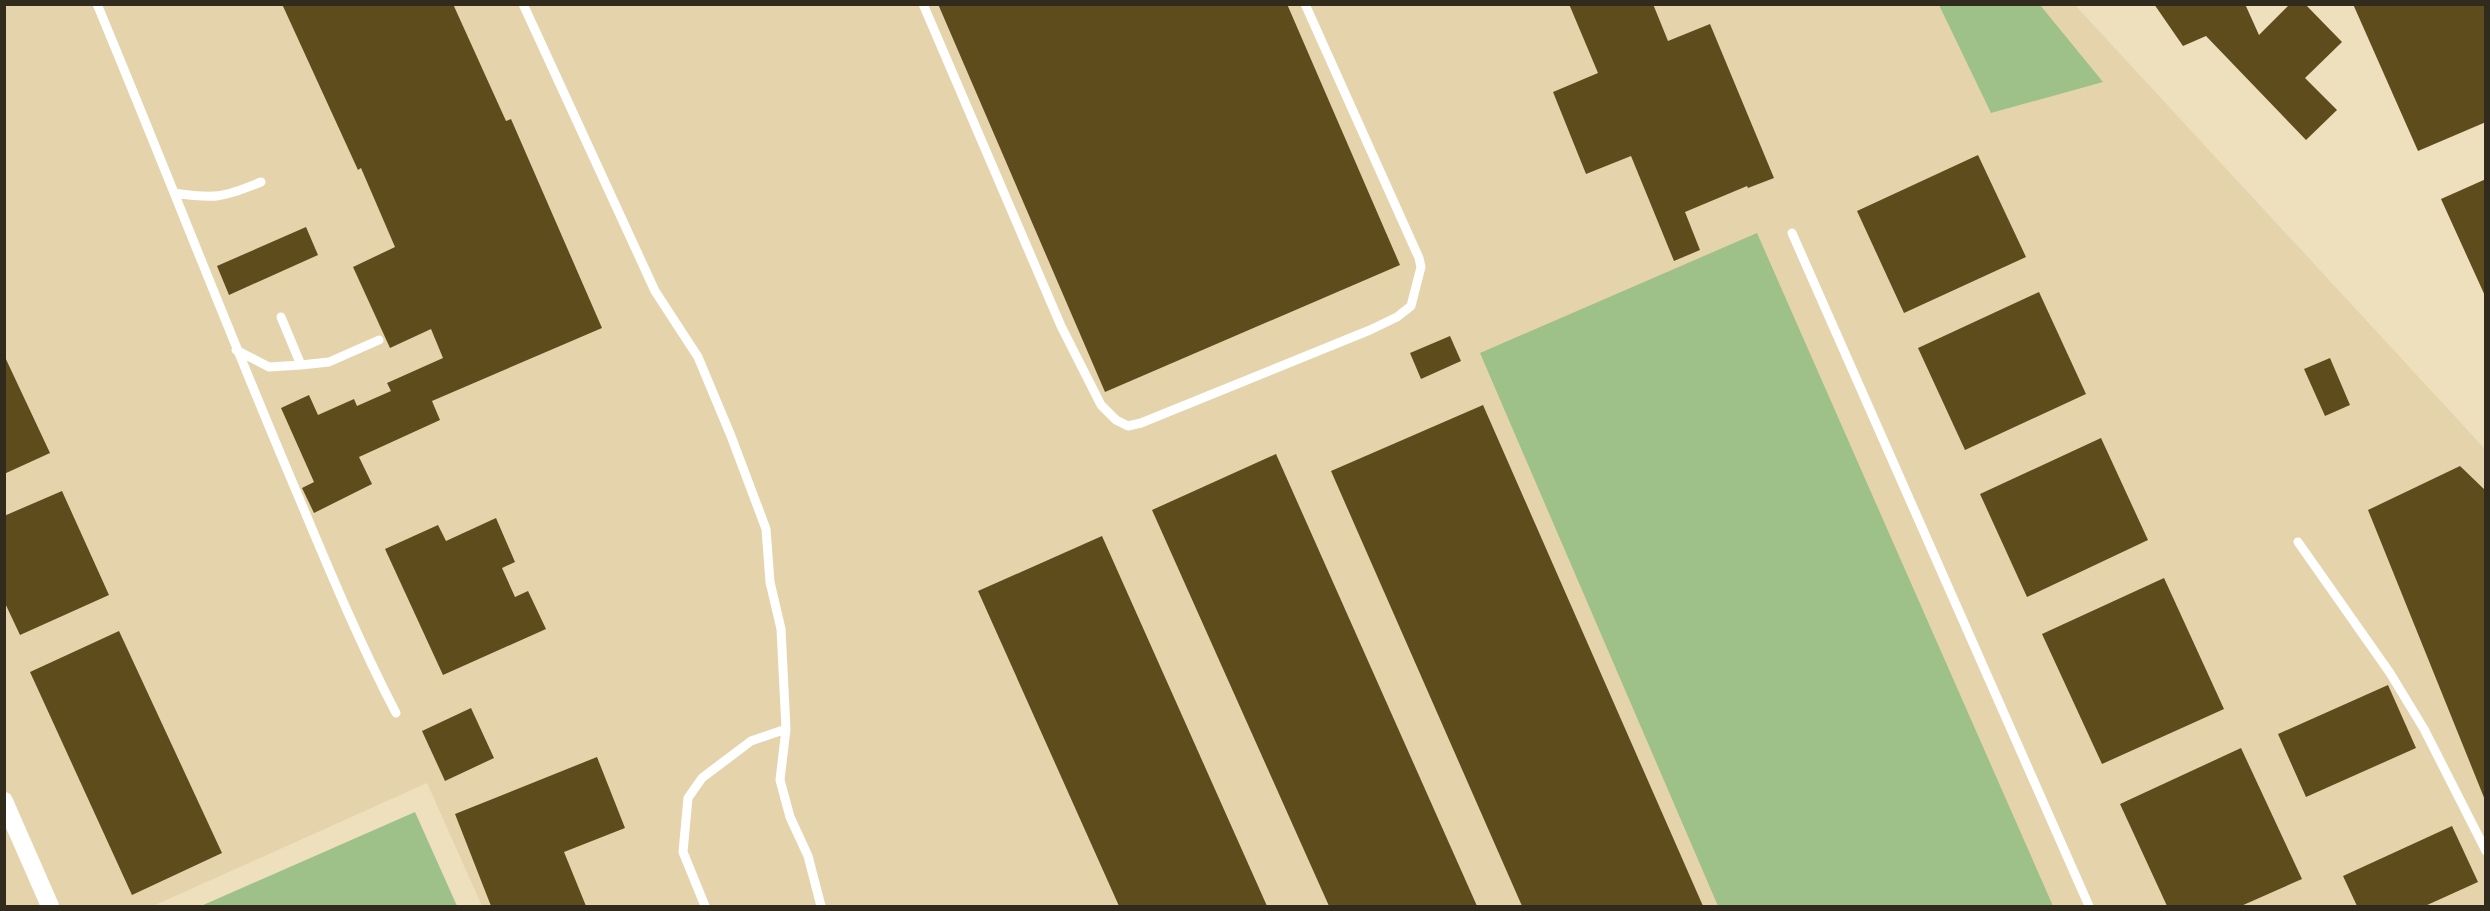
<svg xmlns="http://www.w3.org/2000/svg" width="2490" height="911" font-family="Barlow,sans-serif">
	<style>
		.built { fill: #e5d4ab }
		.green { fill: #9ec089 }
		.building { fill: #5f4c1d }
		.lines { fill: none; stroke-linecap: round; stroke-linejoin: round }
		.service { stroke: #fff; stroke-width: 9 }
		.minor { stroke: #fff; stroke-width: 18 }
	</style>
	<rect width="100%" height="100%" fill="#eedfbd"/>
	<path class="built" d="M5 5H2075L2485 449V906H482L427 783 153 906H5Z"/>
	<path class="green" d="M1939 5H2040L2103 82 1991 113Z
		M1757 233 2053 906H1718L1480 353Z
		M415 812 457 906H201Z"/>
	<path class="building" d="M282 4H453L506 121 511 119 602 328 432 401 440 420 359 457 372 484 314 513 302 488 314 482 281 408 309 395 318 415 354 399 357 406 391 391 387 383 443 358 431 329 390 348 353 267 395 247 361 168 358 170Z
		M938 4H1287L1400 265 1105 392Z
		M1569 4H1653L1668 41 1710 24 1774 178 1748 188 1747 186 1685 212 1700 250 1674 261 1631 156 1586 174 1553 92 1598 73Z
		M2154 4H2245L2259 35 2290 4H2305L2342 42 2305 78 2337 110 2306 140 2206 36 2183 46Z
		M2353 4H2486V122L2418 151Z
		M1978 155 2026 257 1904 313 1857 211Z
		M2486 179V298L2441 199Z
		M306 227 318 255 229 295 217 266Z
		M2039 292 2086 394 1965 450 1918 348Z
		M1450 336 1461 361 1421 379 1410 353Z
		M4 355 50 453 4 474Z
		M2330 358 2350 405 2325 416 2304 369Z
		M1483 405 1703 906H1522L1331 471Z
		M2101 438 2148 540 2027 597 1980 494Z
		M1276 454 1477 906H1329L1152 510Z
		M2460 466 2486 491 2485 800 2368 510Z
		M62 491 109 595 20 635 4 601V516Z
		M496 518 515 562 502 568 515 597 528 591 546 629 443 675 385 549 438 525 446 541Z
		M1102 536 1267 906H1119L978 591Z
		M2164 578 2224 709 2102 764 2042 634Z
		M119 631 222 853 132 895 30 672Z
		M2388 685 2416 748 2306 797 2278 734Z
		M471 708 494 758 445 781 422 731Z
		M2241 748 2302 879 2241 906H2167L2120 804Z
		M597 757 625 828 564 852 586 906H491L455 814Z
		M2452 826 2478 882 2425 906H2357L2343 876Z"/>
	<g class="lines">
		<path class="service" d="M97 4C165 167 228 331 297 493 328 567 359 642 396 713
			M523 4 655 291 698 357 731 436 766 529 770 582 781 629 786 729 780 780 790 817 808 856 821 906
			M923 4 1061 326 1101 405 1116 420 1128 426 1141 423 1370 330 1397 317 1411 306 1421 267 1419 258 1305 4
			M174 193C215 199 222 198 261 182
			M1792 233 2089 906
			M281 317 301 365
			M236 350 269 367 301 365 329 362 379 340
			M2298 542 2390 673 2424 729 2486 851
			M705 906 683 852 688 798 702 778 751 741 786 729"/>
		<path class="minor" d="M4 801 50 906"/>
	</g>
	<rect width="2490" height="911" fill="none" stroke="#312b1e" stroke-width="12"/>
</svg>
